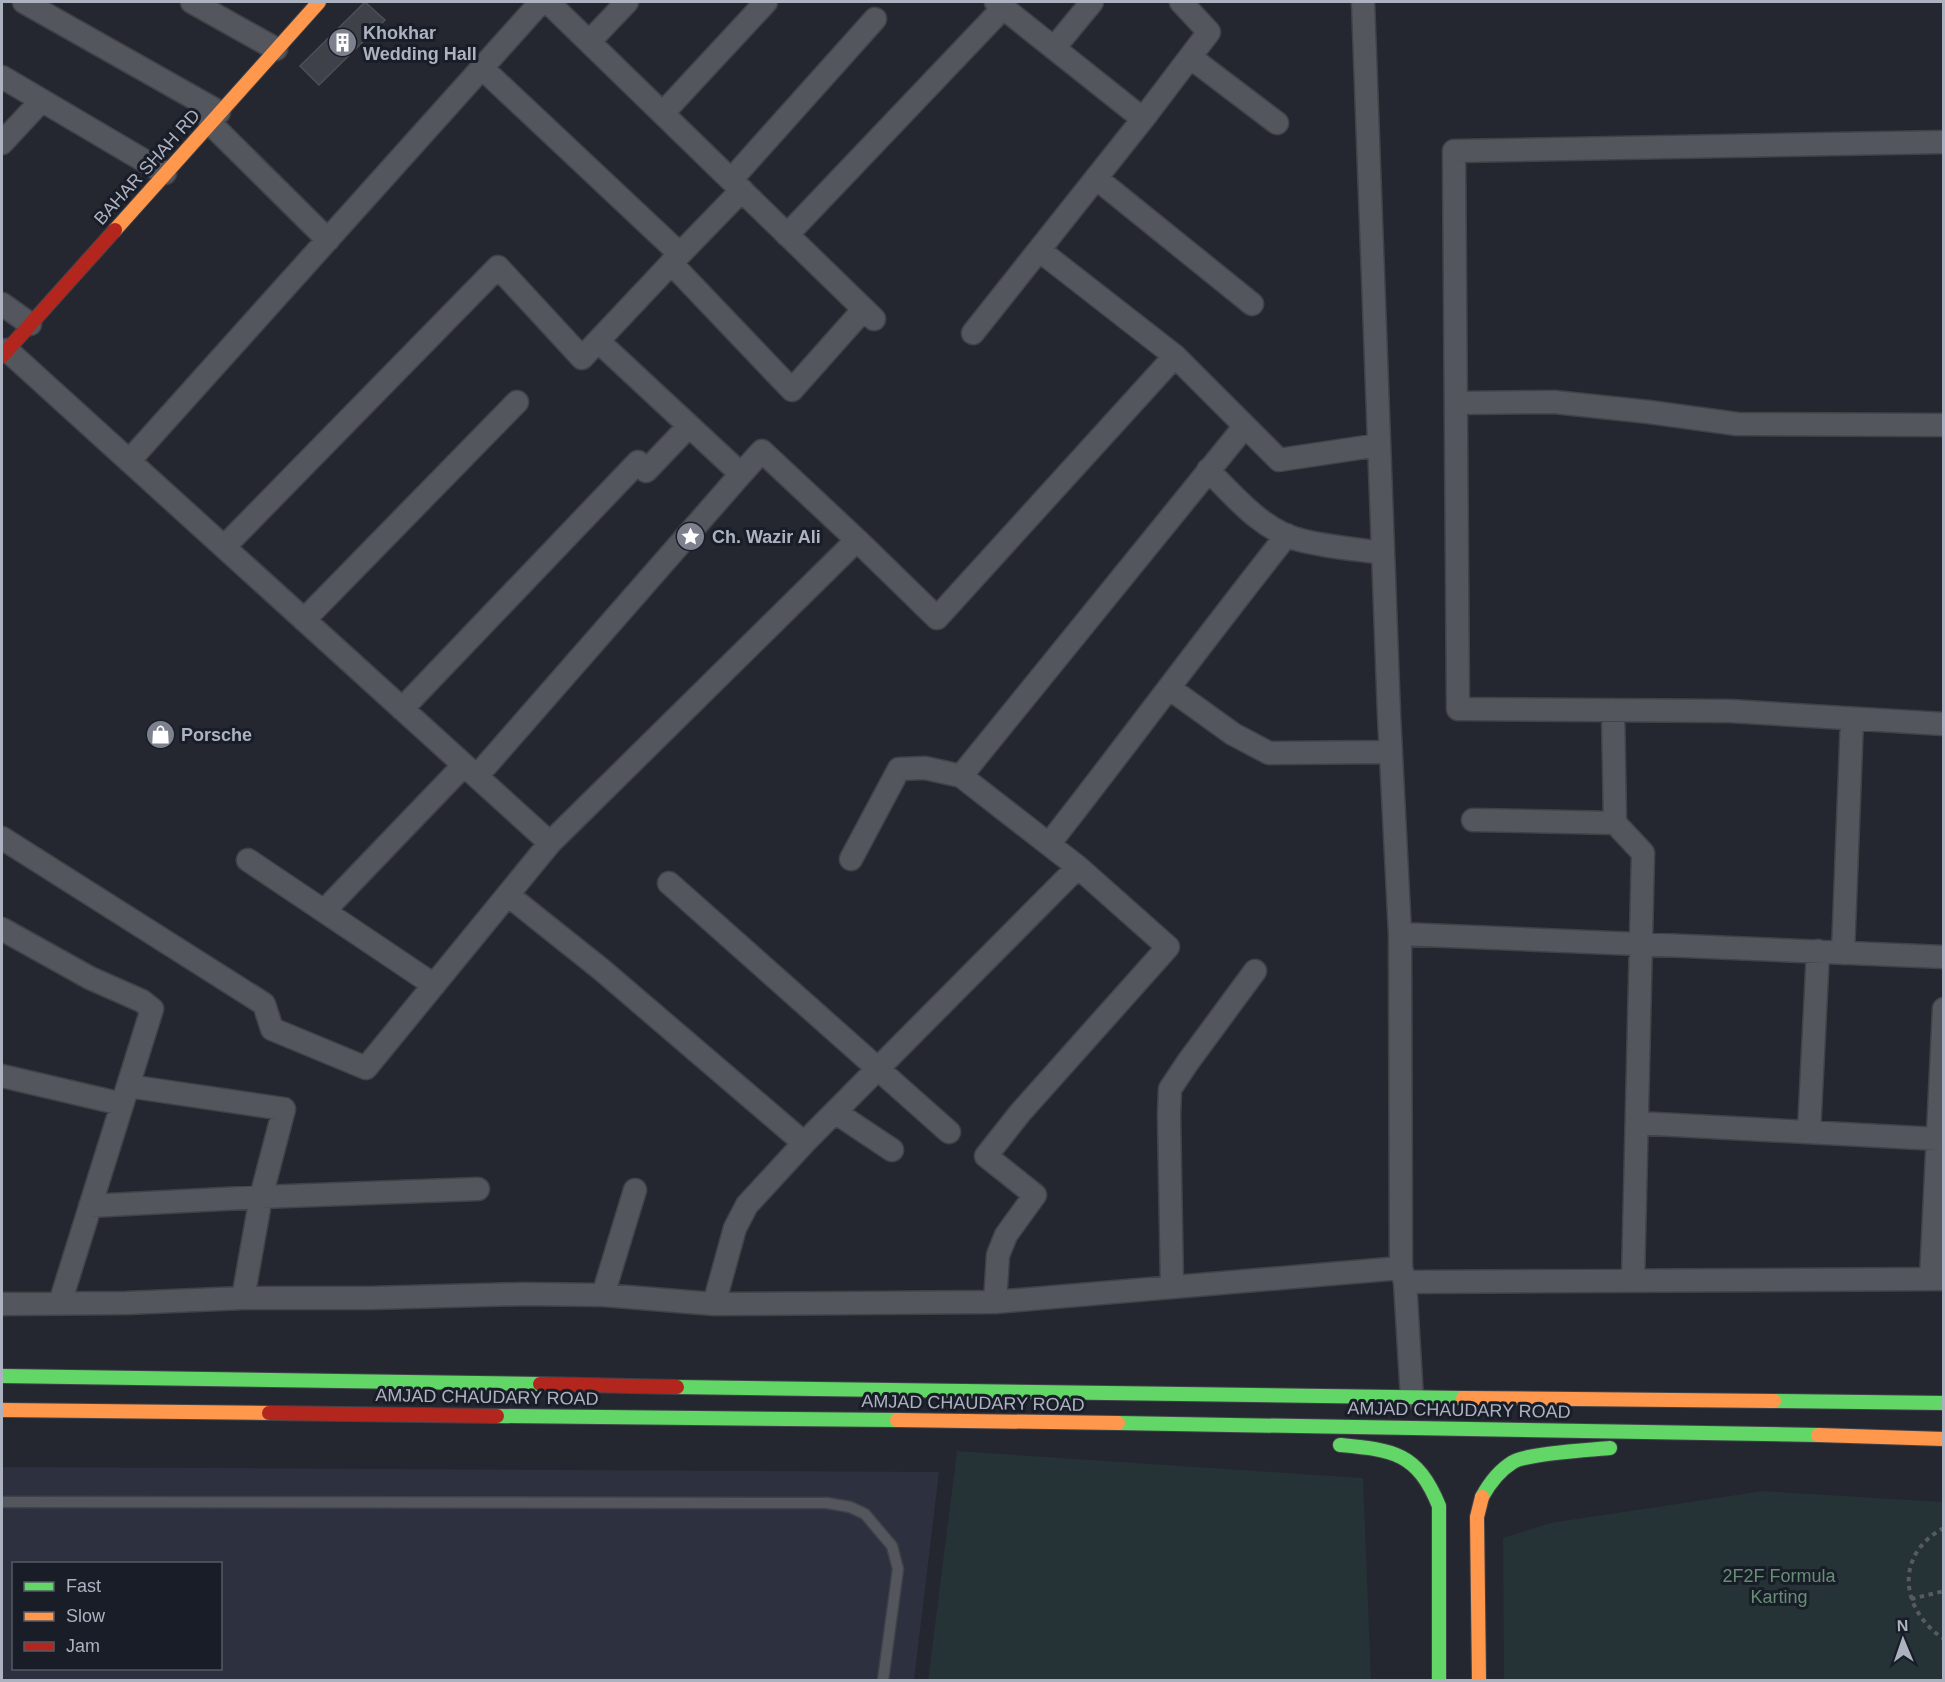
<svg xmlns="http://www.w3.org/2000/svg" width="1945" height="1682" font-family="Arial,sans-serif">
	<style>
		.airport { fill: #2d313f; fill-rule: evenodd }
		.green { fill: #253236 }
		.building { fill: #3e4148; stroke: #4c4f57; stroke-width: 1.5 }
		.lines { fill: none; stroke-linecap: round; stroke-linejoin: round }
		.lane-casing { stroke: #404248; stroke-width: 13 }
		.street-casing { stroke: #404248; stroke-width: 25 }
		.fast-casing { stroke: #404248; stroke-width: 16 }
		.slow-casing { stroke: #404248; stroke-width: 16 }
		.jam-casing { stroke: #404248; stroke-width: 16 }
		.path { stroke: #585a61; stroke-width: 4; stroke-dasharray: 4.5 4.5; stroke-linecap: butt }
		.lane { stroke: #54565d; stroke-width: 10 }
		.street { stroke: #54565d; stroke-width: 22 }
		.fast { stroke: #63d668; stroke-width: 14 }
		.slow { stroke: #ff974d; stroke-width: 14 }
		.jam { stroke: #b3261e; stroke-width: 14 }
		.labels { text-anchor: middle; stroke-width: 6; stroke-linejoin: round; paint-order: stroke }
		.poi-label { font-size: 18px; font-weight: bold; fill: #adb2c1; stroke: #191d28; text-anchor: start }
		.street-label { font-size: 18px; fill: #adb2c1; stroke: #191d28 }
		.park-label { font-size: 18px; fill: #678f76; stroke: #191d28 }
	</style>
	<rect width="100%" height="100%" fill="#24272f"/>
	<path class="airport" d="M2 1467 939 1472 914 1680H2ZM14 1564H220V1668H14Z"/>
	<path class="green" d="M957 1451 1363 1478 1371 1680H928Z
		M1763 1491 1943 1502V1680H1504L1503 1538 1550 1523Z"/>
	<path class="building" d="M365 2 385 20 319 85 300 66Z"/>
	<g class="lines">
		<defs>
			<path id="lane" d="M2 1502 827 1503 850 1507 865 1514 892 1546 898 1569 883 1680"/>
			<path id="street" d="M24 2 219 112
				M192 2 276 49
				M548 2 874 319
				M996 2 1143 119 1209 32 1181 2
				M1363 2 1389 715 1400 934 1401 1268 1405 1282 1412 1398
				M589 42 627 2
				M1054 48 1092 2
				M1190 57 1277 123
				M482 68 680 254 742 190
				M2 77 165 173
				M663 113 766 2
				M210 123 328 240
				M1944 142 1454 151 1458 709 1730 711 1944 724
				M2 143 41 101
				M1096 178 1252 304
				M731 180 875 19
				M787 235 1004 7
				M1039 250 1175 356 1279 460 1379 445
				M671 263 792 390 864 309
				M2 304 30 324
				M973 333 1143 119
				M1456 403 1554 402 1649 412 1737 424 1944 425
				M129 461 541 2
				M1208 470C1234 496 1263 531 1300 540 1327 547 1355 549 1383 553
				M857 540 937 618 1175 356
				M224 547 498 267 582 358 680 254
				M304 620 517 402
				M1169 688 1233 734 1269 753 1391 752
				M402 709 638 462 646 471 689 426
				M1613 710 1615 823 1643 853 1633 1280
				M477 776 741 474 598 341
				M1473 820 1615 823
				M2 838 264 1004 272 1029 366 1068 550 843 7 350
				M550 843 857 540 762 451 741 474
				M1049 844C1129 742 1206 637 1287 535
				M851 859 899 769 925 768 961 776
				M248 860 434 985
				M1078 867 961 776 1245 426
				M669 883 949 1132
				M508 895 602 970 804 1143 747 1205 735 1228 714 1304
				M324 911 464 765
				M2 929 90 978 142 1001 152 1009 60 1303
				M1400 934 1944 957
				M1843 953 1852 719
				M2 1076 122 1104
				M128 1086 284 1109 261 1197 243 1298
				M835 1112 892 1150
				M1637 1123 1937 1139
				M1809 1132 1818 951
				M804 1143 1078 867 1168 947 1020 1113 986 1156 1035 1195 1006 1235 998 1255 995 1302
				M90 1206 261 1197 478 1189
				M1931 1279 1944 1009
				M1405 1282 1944 1279
				M1172 1287 1169 1115 1170 1089 1188 1062 1255 971
				M603 1295 635 1190
				M2 1304 126 1303 243 1298H371L524 1294 603 1295 714 1304 995 1302 1401 1268"/>
			<path id="fast" d="M2 1376 540 1384
				M677 1387 1463 1398
				M1774 1401 1944 1403
				M497 1416 897 1420
				M1118 1423 1818 1435
				M1340 1445C1393 1450 1417 1452 1439 1506V1680
				M1482 1497C1489 1484 1500 1470 1513 1462 1529 1453 1589 1450 1610 1448"/>
			<path id="slow" d="M115 230 319 2
				M1463 1398 1774 1401
				M2 1410 269 1413
				M897 1420 1118 1423
				M1818 1435 1944 1439
				M1479 1680 1477 1517 1482 1497"/>
			<path id="jam" d="M2 356 115 230
				M540 1384 677 1387
				M269 1413 497 1416"/>
		</defs>
		<use href="#lane" class="lane-casing"/>
		<use href="#street" class="street-casing"/>
		<use href="#fast" class="fast-casing"/>
		<use href="#slow" class="slow-casing"/>
		<use href="#jam" class="jam-casing"/>
		<path class="path" d="M1944 1528C1894 1554 1900 1610 1944 1639
			M1911 1599 1944 1591"/>
		<use href="#lane" class="lane"/>
		<use href="#street" class="street"/>
		<use href="#fast" class="fast"/>
		<use href="#slow" class="slow"/>
		<use href="#jam" class="jam"/>
	</g>
	<defs>
		<symbol id="building-disc" viewBox="-11 -11 22 22"><circle r="9.5" fill="#7d818e" stroke="#191d28"/><path d="M-4-6H4V6H1V3H-1V6H-4ZM-2.5-4.3h1.7v1.8h-1.7ZM.8-4.3h1.7v1.8H.8ZM-2.5-1h1.7V.8h-1.7ZM.8-1h1.7V.8H.8Z" fill="#fff"/></symbol>
		<symbol id="sight-disc" viewBox="-11 -11 22 22"><circle r="9.5" fill="#7d818e" stroke="#191d28"/><path d="M0-6L1.8-2.2L6-1.7L2.9 1.2L3.7 5.4L0 3.3L-3.7 5.4L-2.9 1.2L-6-1.7L-1.8-2.2Z" fill="#fff"/></symbol>
		<symbol id="shop-disc" viewBox="-11 -11 22 22"><circle r="9.5" fill="#7d818e" stroke="#191d28"/><path d="M-5-2.5h2.3a2.7 3.5 0 0 1 5.4 0H5L5.5 6h-11ZM-1.5-2.5h3a1.5 2.3 0 0 0-3 0Z" fill="#fff"/></symbol>
	</defs>
	<g fill-rule="evenodd">
		<use href="#building-disc" x="326" y="26" width="33" height="33"/>
		<use href="#sight-disc" x="674" y="520" width="33" height="33"/>
		<use href="#shop-disc" x="144" y="718" width="33" height="33"/>
	</g>
	<g class="labels">
		<g class="poi-label">
			<text x="363" y="39">Khokhar<tspan x="363" dy="21">Wedding Hall</tspan></text>
			<text x="712" y="543">Ch. Wazir Ali</text>
			<text x="181" y="741">Porsche</text>
		</g>
		<g class="street-label">
			<text transform="translate(147 167) rotate(-48)" y="6">BAHAR SHAH RD</text>
			<text transform="translate(487 1397) rotate(1)" y="6">AMJAD CHAUDARY ROAD</text>
			<text transform="translate(973 1403) rotate(1)" y="6">AMJAD CHAUDARY ROAD</text>
			<text transform="translate(1459 1410) rotate(1)" y="6">AMJAD CHAUDARY ROAD</text>
		</g>
		<g class="park-label">
			<text x="1779" y="1582">2F2F Formula<tspan x="1779" dy="21">Karting</tspan></text>
		</g>
	</g>
	<rect width="1945" height="1682" fill="none" stroke="#adb2c1" stroke-width="6"/>
	<rect x="12" y="1562" width="210" height="108" fill="#191d28" stroke="#545965" stroke-width="1.5"/>
	<rect x="24" y="1582" width="30" height="9" fill="#63d668" stroke="#545965" stroke-width="1.5"/>
	<text x="66" y="1592" font-size="18" fill="#adb2c1">Fast</text>
	<rect x="24" y="1612" width="30" height="9" fill="#ff974d" stroke="#545965" stroke-width="1.5"/>
	<text x="66" y="1622" font-size="18" fill="#adb2c1">Slow</text>
	<rect x="24" y="1642" width="30" height="9" fill="#b3261e" stroke="#545965" stroke-width="1.5"/>
	<text x="66" y="1652" font-size="18" fill="#adb2c1">Jam</text>
	<g transform="translate(1903 1640) rotate(358)" stroke="#191d28" stroke-width="4.5" paint-order="stroke">
	<path d="M0-4.5L10 22L0 15L-10 22Z" fill="#adb2c1"/>
	<text y="-9" font-size="16" font-weight="bold" text-anchor="middle" fill="#adb2c1">N</text>
	</g>
</svg>
